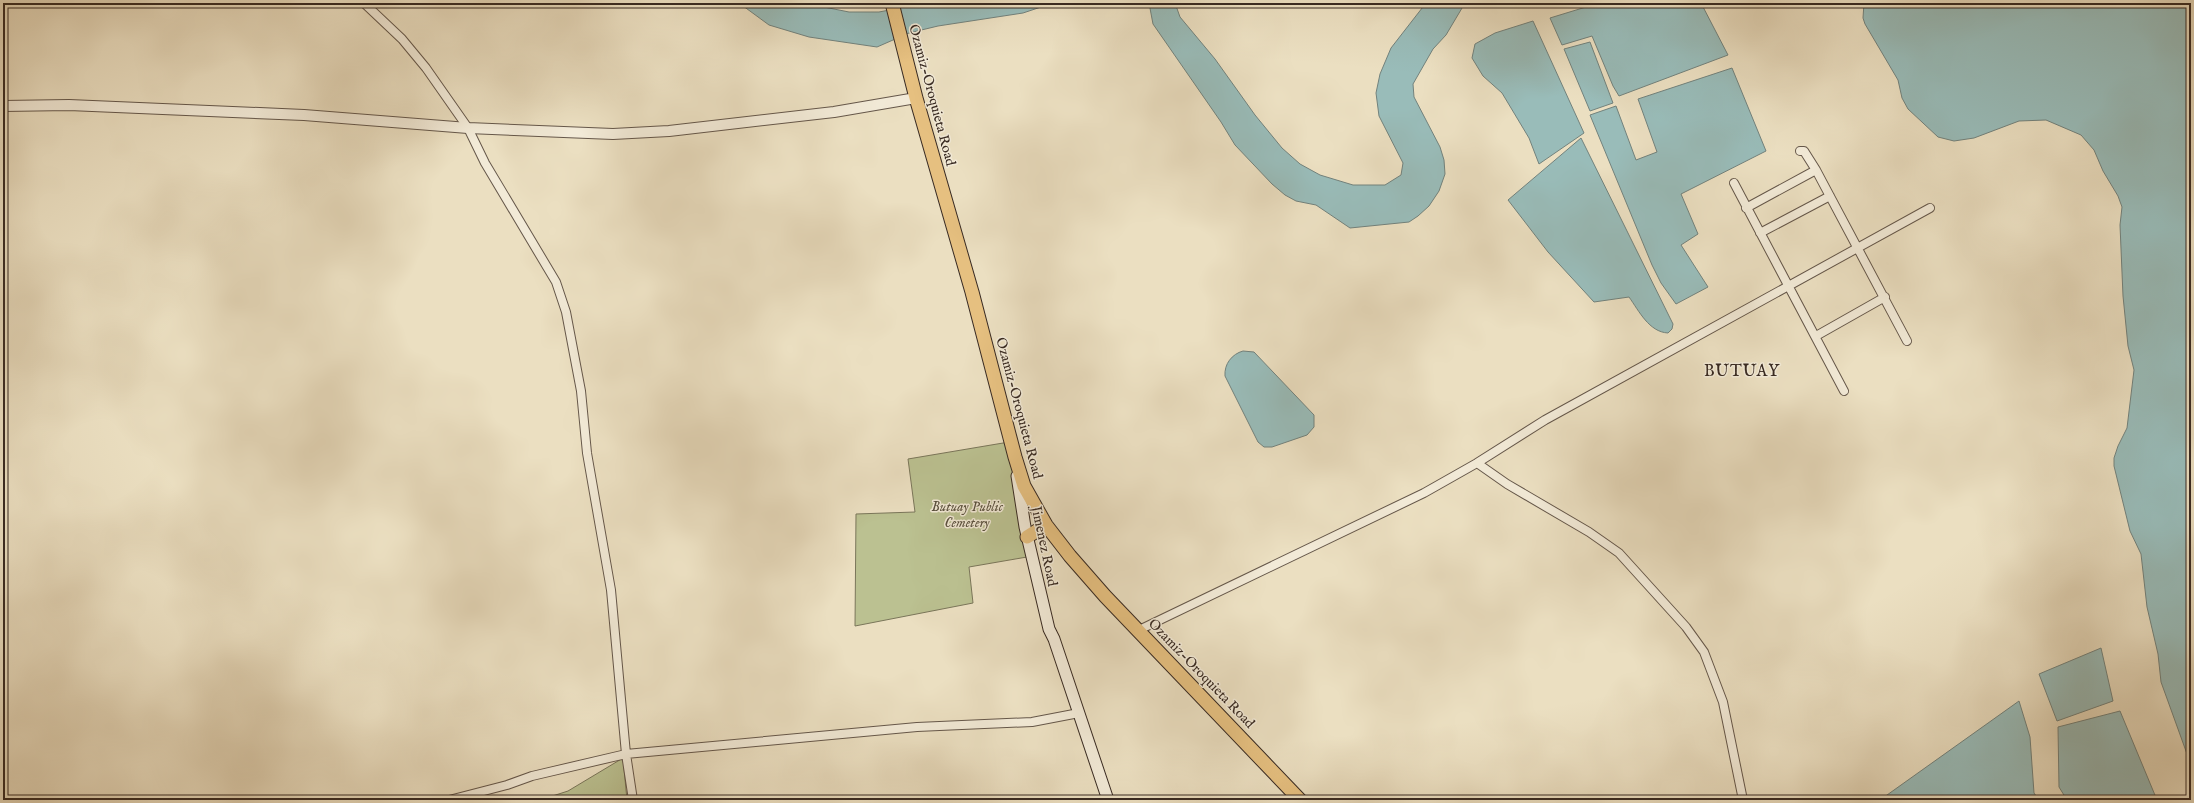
<svg xmlns="http://www.w3.org/2000/svg" width="2194" height="803" font-family="'IM FELL English',serif">
	<style>
		.green { fill: #bbc191; stroke: #7a765a }
		.water { fill: #99bcb9; stroke: #72827d }
		.lines { fill: none; stroke-linecap: round; stroke-linejoin: round }
		.minor-casing { stroke: #65574a; stroke-width: 10 }
		.tertiary-casing { stroke: #65574a; stroke-width: 12 }
		.secondary-casing { stroke: #382a22; stroke-width: 13 }
		.trunk-casing { stroke: #382a22; stroke-width: 15 }
		.minor { stroke: #f2ead7; stroke-width: 8 }
		.tertiary { stroke: #f2ead7; stroke-width: 10 }
		.secondary { stroke: #f2ead7; stroke-width: 11 }
		.trunk { stroke: #e6c080; stroke-width: 13 }
		.labels { text-anchor: middle; stroke-width: 3; stroke-linejoin: round; paint-order: stroke }
		.street-label { font-size: 14px; fill: #382a22; stroke: #f2ead7 }
		.park-label { font-size: 14px; font-style: italic; fill: #59503e; stroke: #f2ead7 }
		.quarter-label { font-size: 16px; letter-spacing: 1px; fill: #382a22; stroke: #f2ead7 }
	</style>
	<rect width="100%" height="100%" fill="#ebdfc1"/>
	<filter id="stains"><feTurbulence type="fractalNoise" baseFrequency=".005" numOctaves="4"/><feColorMatrix values="0 0 0 0 .2 0 0 0 0 .09 0 0 0 0 .02 0 0 0 .5 -.17"/></filter>
	<radialGradient id="worn" r=".72"><stop offset=".6" stop-color="#630" stop-opacity="0"/><stop offset="1" stop-color="#630" stop-opacity=".3"/></radialGradient>
	<path class="green" d="M1009 442 1027 557 969 567 973 603 855 626 856 514 915 512 908 459Z
		M623 758 627 800H540L568 791Z"/>
	<path class="water" d="M739 3H804L849 12H879L926 3H1053L1023 13 938 26 909 33 877 47 809 37 769 25Z
		M1149 3H1175L1180 17 1215 59 1255 115 1282 148 1300 164 1320 175 1353 185H1385L1401 175 1403 163 1379 116 1376 93 1380 74 1391 48 1426 3H1465L1446 35 1433 49 1413 84 1414 97 1440 147 1444 160 1445 174 1439 191 1429 206 1418 216 1409 222 1350 228 1316 205 1296 201 1285 195 1272 184 1235 145 1221 122 1153 24Z
		M1599 3H1701L1728 55 1619 96 1613 86 1592 36 1562 45 1550 18Z
		M1864 3H2191V765L2161 682 2158 654 2147 607 2141 554 2130 531 2114 466V458L2118 446 2127 428 2134 370 2128 346 2123 296 2120 225 2122 207 2118 196 2103 171 2094 150 2081 135 2046 120 2019 121 1974 138 1954 141 1938 137 1908 109 1902 98 1898 80 1865 24 1863 18Z
		M1533 21 1584 133 1539 164 1529 138 1502 93 1483 76 1472 58 1475 44 1495 33Z
		M1590 42 1613 103 1590 111 1564 49Z
		M1732 68 1766 151 1681 194 1698 234 1681 245 1708 287 1676 304 1661 283 1652 265 1590 115 1616 106 1636 160 1657 152 1638 99Z
		M1581 138 1673 324 1672 329 1668 333C1649 332 1639 311 1629 297L1594 302 1548 252 1508 200Z
		M1243 351 1254 352 1314 415V427L1307 435 1272 447H1264L1258 442 1225 376C1224 364 1232 354 1243 351Z
		M2101 648 2113 701 2057 721 2039 674Z
		M2019 701 2030 737 2034 793 2039 800H1880Z
		M2120 711 2157 800H2067L2059 787 2058 727Z"/>
	<g class="lines">
		<defs>
			<path id="minor" d="M364 3 402 39 426 68 468 128 485 163 556 282 566 312 581 391 587 453 611 590 626 754 633 800
				M1800 151H1804L1816 170 1907 341
				M1734 183 1844 391
				M1746 208 1816 170
				M1760 233 1830 196
				M1816 336 1885 297
				M1477 463 1507 484 1589 532 1619 553 1686 627 1704 652 1723 702 1743 800
				M1139 630 1424 493 1477 463 1545 420 1930 208
				M449 800 507 785 532 776 626 754 917 727 1032 722 1079 713"/>
			<path id="tertiary" d="M3 106 69 105 304 115 468 128 613 134 669 131 834 112 916 98"/>
			<path id="secondary" d="M1017 476 1025 527 1049 629 1054 639 1108 800"/>
			<path id="trunk" d="M892 3 916 98 972 292 1015 457 1024 486 1046 525 1070 556 1105 596 1300 800
				M1027 537 1046 525"/>
		</defs>
		<use href="#minor" class="minor-casing"/>
		<use href="#tertiary" class="tertiary-casing"/>
		<use href="#secondary" class="secondary-casing"/>
		<use href="#trunk" class="trunk-casing"/>
		<use href="#minor" class="minor"/>
		<use href="#tertiary" class="tertiary"/>
		<use href="#secondary" class="secondary"/>
		<use href="#trunk" class="trunk"/>
	</g>
	<g class="labels">
		<g class="street-label">
			<text transform="translate(933 95) rotate(75)" y="5">Ozamiz-Oroquieta Road</text>
			<text transform="translate(1020 408) rotate(75)" y="5">Ozamiz-Oroquieta Road</text>
			<text transform="translate(1045 546) rotate(78)" y="5">Jimenez Road</text>
			<text transform="translate(1202 673) rotate(46)" y="5">Ozamiz-Oroquieta Road</text>
		</g>
		<g class="park-label">
			<text x="967" y="511">Butuay Public<tspan x="967" dy="16">Cemetery</tspan></text>
		</g>
		<g class="quarter-label">
			<text x="1742" y="376">BUTUAY</text>
		</g>
	</g>
	<rect width="2194" height="803" fill="none" stroke="#ebdfc1" stroke-width="16"/>
	<rect x="4" y="4" width="2186" height="795" fill="none" stroke="#382a22" stroke-width="2"/>
	<rect x="8" y="8" width="2178" height="787" fill="none" stroke="#382a22"/>
	<rect width="100%" height="100%" filter="url(#stains)"/>
	<rect width="100%" height="100%" fill="url(#worn)"/>
</svg>
